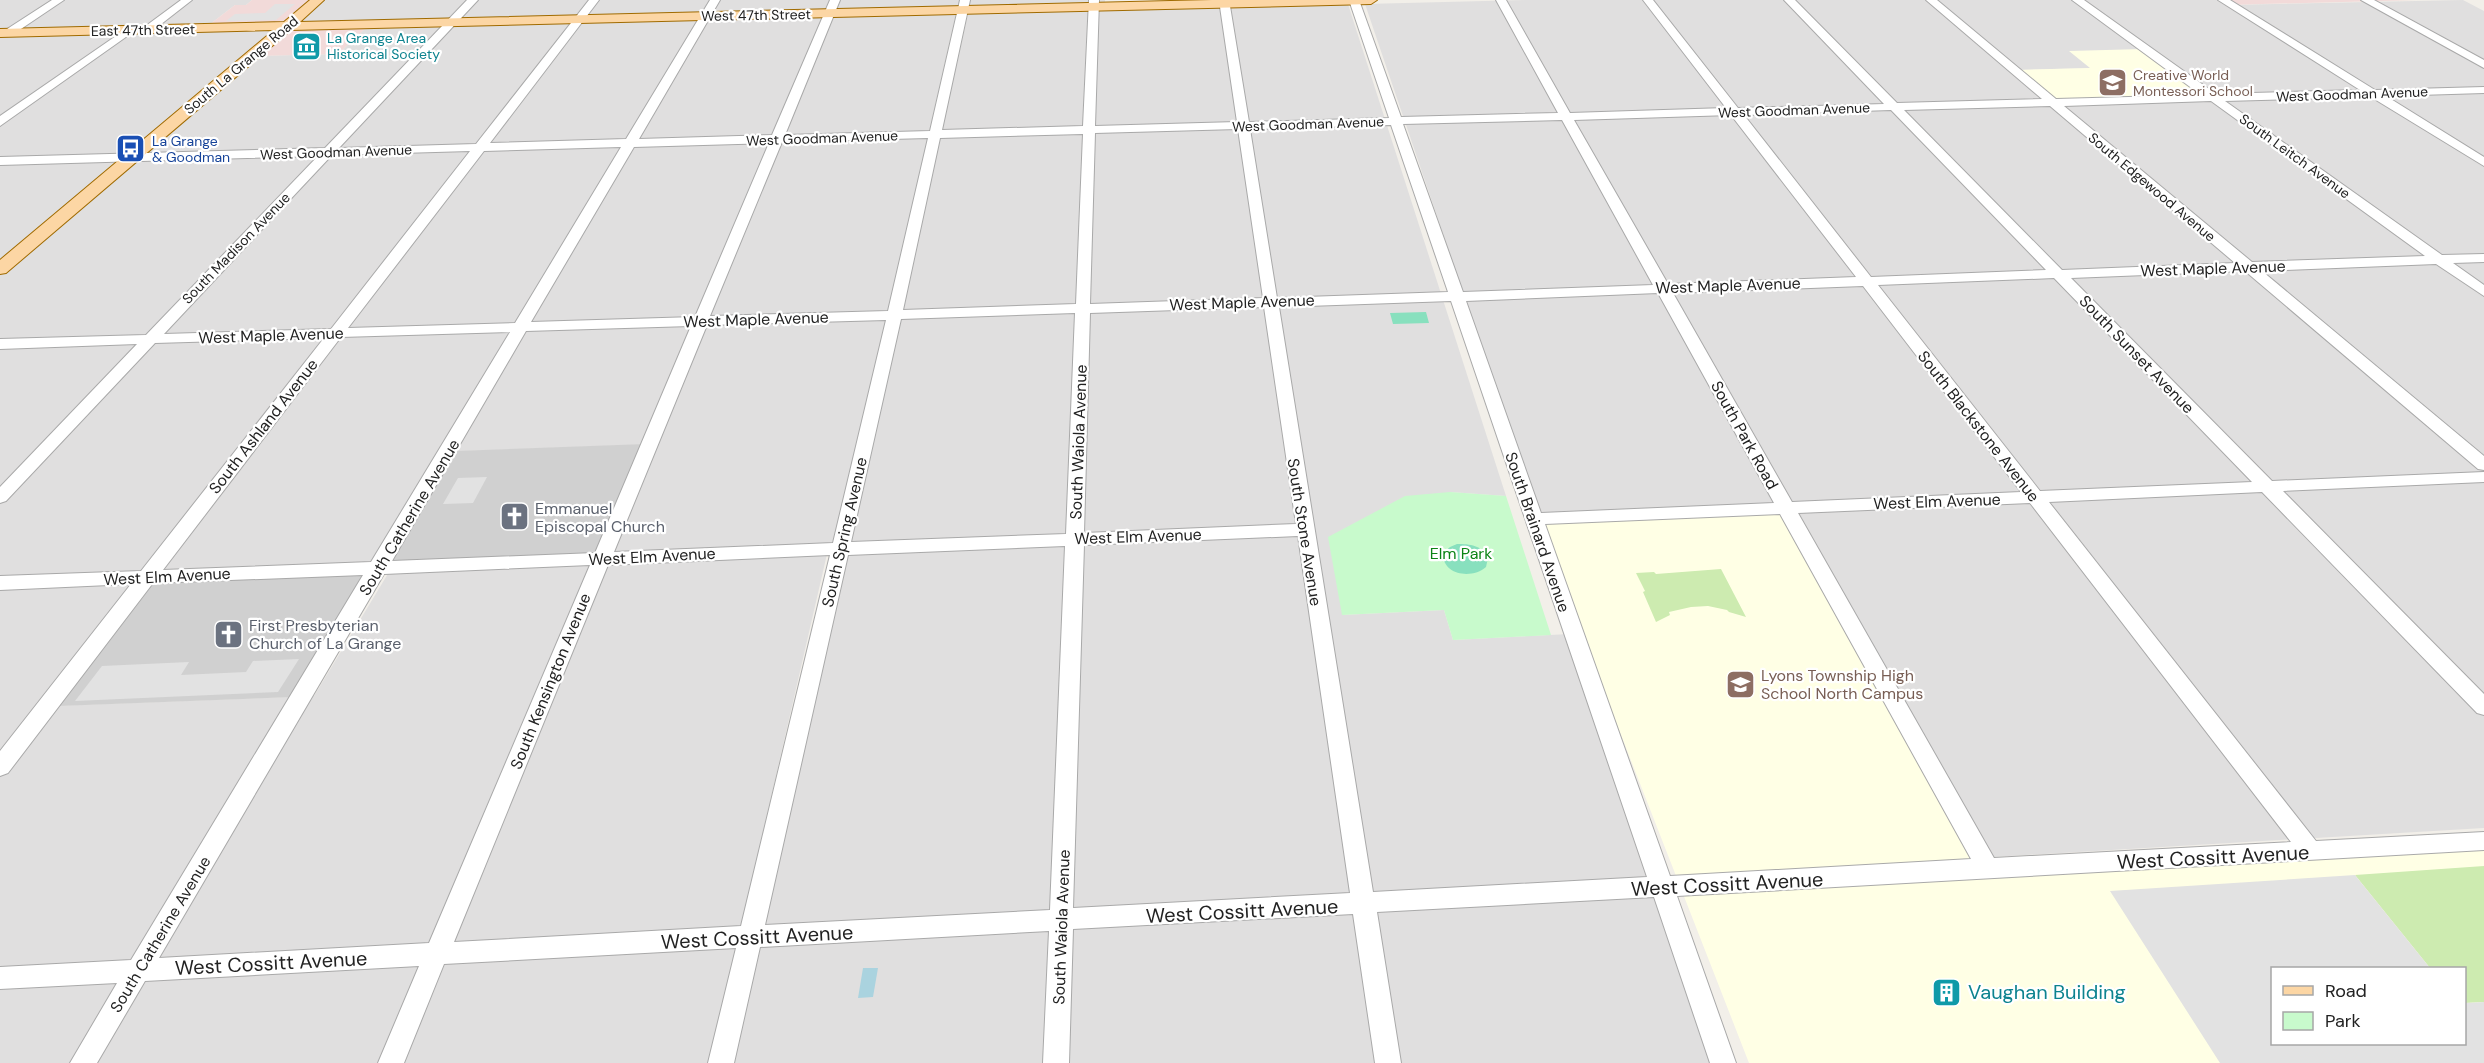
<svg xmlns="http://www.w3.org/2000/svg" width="2484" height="1063" font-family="'DM Sans',sans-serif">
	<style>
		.residential { fill: #e0dfdf }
		.commercial { fill: #f2dad9 }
		.education { fill: #ffffe5; fill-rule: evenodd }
		.religious { fill: #d0d0d0 }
		.grass { fill: #cdebb0 }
		.park { fill: #c8facc }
		.pitch { fill: #88e0be }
		.parking { fill: #e2e2e2 }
		.water { fill: #aad3df }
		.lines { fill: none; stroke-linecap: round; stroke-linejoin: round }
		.minor-casing { stroke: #a9a9a9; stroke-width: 2 }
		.major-casing { stroke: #a06b00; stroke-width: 2 }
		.minor { fill: #fff; fill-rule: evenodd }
		.major { fill: #fcd6a4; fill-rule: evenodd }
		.labels { text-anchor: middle; stroke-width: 4.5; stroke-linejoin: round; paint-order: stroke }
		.far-street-label { font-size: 14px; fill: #222; stroke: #fff }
		.far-culture-label { font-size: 14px; fill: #0d838f; stroke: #fff; text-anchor: start }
		.far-education-label { font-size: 14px; fill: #785e54; stroke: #fff; text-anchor: start }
		.far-transit-label { font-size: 14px; fill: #164399; stroke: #fff; text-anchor: start }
		.street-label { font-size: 16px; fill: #222; stroke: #fff }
		.worship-label { font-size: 16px; fill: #5b616d; stroke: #fff; text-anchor: start }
		.park-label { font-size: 16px; fill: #0c8416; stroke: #fff }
		.education-label { font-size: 16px; fill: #785e54; stroke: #fff; text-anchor: start }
		.near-street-label { font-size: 20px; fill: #222; stroke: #fff }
		.near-culture-label { font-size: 20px; fill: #0d838f; stroke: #fff; text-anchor: start }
	</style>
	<rect width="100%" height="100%" fill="#f2efe9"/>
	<path class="residential" d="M0 0H252L246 5H235L205 28 0 32Z
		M319 0H1105V4L290 25Z
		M1525 0H1927L2484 470V828L1993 857 1793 503 1538 514 1365 4Z
		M1934 0H2218L2226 5 2463 0 2484 11V462L2055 102 2209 97 2070 51 2092 68 2017 70Z
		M1348 4 1506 496 1450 492 1342 615 1444 610 1453 640 1570 634 1716 1063H731L968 14Z
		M956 14 835 545 611 554 658 444 438 452 373 562 142 573 0 759V272L250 56 338 54 369 25Z
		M282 28 0 267V34Z
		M827 554 710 1063H0V774L51 706 314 696 389 572Z"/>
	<path class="commercial" d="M252 0H312L281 26 205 28 235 5H246Z
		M2218 0H2416L2226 5Z
		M369 25 338 54 250 56 283 28Z"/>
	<path class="education" d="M2143 49 2210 97 2055 102 2017 70 2090 68 2069 51Z
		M1781 510 1987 874 2484 846V1063H1749L1538 522ZM2272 968H2464V1044H2272Z"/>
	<path class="religious" d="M645 444 597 555 391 562 456 451Z
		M369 572 293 697 59 706 153 582Z"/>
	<path class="grass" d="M1721 569 1746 617 1729 612 1727 610 1708 606 1691 607 1669 612 1670 615 1656 622 1643 592 1645 591 1636 573 1654 572 1656 574Z
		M2484 866V1002L2465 1003 2464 968H2430L2355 875Z"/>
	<path class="park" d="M1450 492 1506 496 1551 635 1453 640 1444 610 1342 615 1328 537 1405 496Z"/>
	<path class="pitch" d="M1426 312 1429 323 1393 324 1390 313Z
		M1457 544C1470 544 1482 545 1488 558L1486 567C1473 579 1442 576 1443 553L1450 547Z"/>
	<path class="parking" d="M275 4H295L276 20 226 21 235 14 265 13Z
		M487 477 473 503 443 504 458 478Z
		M299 659 278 692 75 701 102 666 189 662 181 675 246 672 253 661Z
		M2355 875 2430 968H2272V1044H2464L2465 1003 2484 1002V1063H2220L2110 891Z"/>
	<path class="water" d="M863 968H878L873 997 858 998Z"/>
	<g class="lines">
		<defs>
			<path id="minor" d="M52 0H64L12 35H4V31Z
				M181 0H192L151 32H143V28Z
				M467 0H478L339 148 476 144 589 0H599L490 143 626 139 710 0H720L639 139 772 135 830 0H840L785 135 930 131 960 0H970L942 130 1083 126 1089 0H1099L1095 126 1237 122 1219 0H1229L1249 122 1389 118 1349 0H1359L1401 117 1558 113 1496 0H1506L1570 113 1726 108 1643 0H1653L1738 108 1884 104 1784 0H1795L1897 103 2042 99 1926 0H1937L2056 99 2201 95 2072 0H2084L2216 94 2360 90 2218 0H2230L2375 90 2484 87V93L2386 96 2484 157V166L2371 97 2225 101 2442 255 2484 254V262L2453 263 2484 285V296L2436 264 2262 271 2484 456V470L2478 469 2245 271 2071 278 2272 481 2484 472V482L2283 491 2484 694V715L2477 713 2262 492 2049 502 2316 841 2484 832V850L1677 896 1736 1063H1710L1654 897 1377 912 1401 1063H1375L1353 914 1073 929 1069 1063H1043L1049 931 760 947 734 1063H708L736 948 444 964 404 1063H378L419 966 145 981 97 1063H70L117 983 0 989V967L131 960 363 575 153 583 8 773 0 776V751L131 584 0 590V576L141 571 324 338 155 343 6 501 0 503V487L137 344 0 349V339L146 335 318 156 0 165V157L325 148ZM2211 101 2425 256 2252 262 2064 106ZM2050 106 2235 263 2062 270 1904 110ZM1891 110 2046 270 1871 277 1744 115ZM1731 115 1856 277 1668 284 1574 120ZM1562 120 1653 285 1463 292 1403 124ZM1391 125 1448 292 1277 298 1250 129ZM1238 129 1263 298 1090 304 1095 133ZM1083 134 1076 304 903 310 940 138ZM928 138 888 311 710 316 782 142ZM769 143 695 317 531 322 634 147ZM621 147 515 323 348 328 484 151ZM470 151 331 329 164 334 332 155ZM2054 278 2252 482 2040 491 1878 285ZM1863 286 2021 492 1792 502 1673 293ZM1658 293 1774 503 1541 513 1466 301ZM1451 301 1647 877 1373 892 1279 307ZM1264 307 1296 524 1084 533 1090 313ZM1075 313 1066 534 851 542 901 319ZM886 320 833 543 614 552 707 325ZM691 326 595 553 392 561 526 331ZM510 332 371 562 163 570 341 337ZM2030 503 2291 842 1994 858 1798 513ZM1780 514 1971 859 1670 876 1545 524ZM1298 536 1350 893 1073 908 1084 545ZM1065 546 1050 910 765 925 848 555ZM830 555 741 926 454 942 608 565ZM590 565 429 943 159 958 384 574Z
				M2361 0H2374L2484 60V68Z
				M129 27 134 30 133 32 0 126V116Z"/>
			<path id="major" d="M310 0H324L300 22 1212 0H1377L1371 4 291 30 6 273 0 274V260L274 30 0 37V29L284 22Z"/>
		</defs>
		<use href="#minor" class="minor-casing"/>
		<use href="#major" class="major-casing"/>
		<use href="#minor" class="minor"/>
		<use href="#major" class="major"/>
	</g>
	<defs>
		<symbol id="museum-square" viewBox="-11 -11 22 22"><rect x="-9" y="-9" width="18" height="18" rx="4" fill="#0f9aa8" stroke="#fff"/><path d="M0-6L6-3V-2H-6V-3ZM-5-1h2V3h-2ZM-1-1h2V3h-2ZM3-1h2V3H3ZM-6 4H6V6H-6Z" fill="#fff"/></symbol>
		<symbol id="school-square" viewBox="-11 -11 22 22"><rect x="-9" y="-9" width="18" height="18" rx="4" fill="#8d6e63" stroke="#fff"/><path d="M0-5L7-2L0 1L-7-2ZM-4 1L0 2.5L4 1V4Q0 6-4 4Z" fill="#fff"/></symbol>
		<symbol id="bus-square" viewBox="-11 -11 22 22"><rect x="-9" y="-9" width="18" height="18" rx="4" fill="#1a4fb4" stroke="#fff"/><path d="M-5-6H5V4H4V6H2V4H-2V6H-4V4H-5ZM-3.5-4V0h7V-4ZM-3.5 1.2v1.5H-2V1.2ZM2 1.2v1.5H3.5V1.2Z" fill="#fff"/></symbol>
		<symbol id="church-square" viewBox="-11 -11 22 22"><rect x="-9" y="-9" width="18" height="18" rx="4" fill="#6b7280" stroke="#fff"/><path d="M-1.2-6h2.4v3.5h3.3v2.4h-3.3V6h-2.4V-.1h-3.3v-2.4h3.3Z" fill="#fff"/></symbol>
		<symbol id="building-square" viewBox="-11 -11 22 22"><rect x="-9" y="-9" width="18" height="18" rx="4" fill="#0f9aa8" stroke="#fff"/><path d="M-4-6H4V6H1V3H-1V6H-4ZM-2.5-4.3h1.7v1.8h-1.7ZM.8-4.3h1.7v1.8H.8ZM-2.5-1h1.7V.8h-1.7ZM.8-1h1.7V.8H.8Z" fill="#fff"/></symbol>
	</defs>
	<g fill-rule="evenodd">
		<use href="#museum-square" x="290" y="30" width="33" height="33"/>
		<use href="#school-square" x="2096" y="66" width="33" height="33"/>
		<use href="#bus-square" x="114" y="132" width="33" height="33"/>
		<use href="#church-square" x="498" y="500" width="33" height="33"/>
		<use href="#church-square" x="212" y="618" width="33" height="33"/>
		<use href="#school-square" x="1724" y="668" width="33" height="33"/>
		<use href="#building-square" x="1930" y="976" width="33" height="33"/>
	</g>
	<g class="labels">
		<g class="far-street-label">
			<text transform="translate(756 15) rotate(-1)" y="5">West 47th Street</text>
			<text transform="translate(143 30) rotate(-1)" y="5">East 47th Street</text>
			<text transform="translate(241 65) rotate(-40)" y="5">South La Grange Road</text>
			<text transform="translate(2352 94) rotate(-2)" y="5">West Goodman Avenue</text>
			<text transform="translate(1794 110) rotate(-2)" y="5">West Goodman Avenue</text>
			<text transform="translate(1308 124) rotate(-2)" y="5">West Goodman Avenue</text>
			<text transform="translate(822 138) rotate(-2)" y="5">West Goodman Avenue</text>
			<text transform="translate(336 152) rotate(-2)" y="5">West Goodman Avenue</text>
			<text transform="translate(2295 156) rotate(36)" y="5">South Leitch Avenue</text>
			<text transform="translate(2152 187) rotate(40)" y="5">South Edgewood Avenue</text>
			<text transform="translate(236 248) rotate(-46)" y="5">South Madison Avenue</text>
		</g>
		<g class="far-culture-label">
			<text x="327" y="43">La Grange Area<tspan x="327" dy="16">Historical Society</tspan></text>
		</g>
		<g class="far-education-label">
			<text x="2133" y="80">Creative World<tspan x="2133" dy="16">Montessori School</tspan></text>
		</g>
		<g class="far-transit-label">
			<text x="152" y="146">La Grange<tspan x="152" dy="16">&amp; Goodman</tspan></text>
		</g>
		<g class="street-label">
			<text transform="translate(2213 268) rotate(-2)" y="6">West Maple Avenue</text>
			<text transform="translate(1728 285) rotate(-2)" y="6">West Maple Avenue</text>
			<text transform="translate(1242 302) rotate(-2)" y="6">West Maple Avenue</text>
			<text transform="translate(756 319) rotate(-2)" y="6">West Maple Avenue</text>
			<text transform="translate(271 335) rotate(-2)" y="6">West Maple Avenue</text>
			<text transform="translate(2137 354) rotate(46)" y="6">South Sunset Avenue</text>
			<text transform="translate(263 426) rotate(-52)" y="6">South Ashland Avenue</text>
			<text transform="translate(1979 426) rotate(52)" y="6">South Blackstone Avenue</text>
			<text transform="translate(1745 435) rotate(61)" y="6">South Park Road</text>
			<text transform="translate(1078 442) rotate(-88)" y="6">South Waiola Avenue</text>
			<text transform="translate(1937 501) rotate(-2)" y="6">West Elm Avenue</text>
			<text transform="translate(409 517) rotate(-59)" y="6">South Catherine Avenue</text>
			<text transform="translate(844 532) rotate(-77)" y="6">South Spring Avenue</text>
			<text transform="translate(1305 532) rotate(81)" y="6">South Stone Avenue</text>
			<text transform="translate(1538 532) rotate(71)" y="6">South Brainard Avenue</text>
			<text transform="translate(1138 536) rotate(-2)" y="6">West Elm Avenue</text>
			<text transform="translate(652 556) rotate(-3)" y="6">West Elm Avenue</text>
			<text transform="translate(167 576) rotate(-3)" y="6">West Elm Avenue</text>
			<text transform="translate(550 681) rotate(-68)" y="6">South Kensington Avenue</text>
			<text transform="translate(1061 927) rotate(-88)" y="6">South Waiola Avenue</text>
			<text transform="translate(160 934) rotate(-59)" y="6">South Catherine Avenue</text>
		</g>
		<g class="worship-label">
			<text x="535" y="514">Emmanuel<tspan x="535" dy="18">Episcopal Church</tspan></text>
			<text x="249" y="631">First Presbyterian<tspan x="249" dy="18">Church of La Grange</tspan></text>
		</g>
		<g class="park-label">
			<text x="1461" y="559">Elm Park</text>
		</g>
		<g class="education-label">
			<text x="1761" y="681">Lyons Township High<tspan x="1761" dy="18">School North Campus</tspan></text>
		</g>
		<g class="near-street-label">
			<text transform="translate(2213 857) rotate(-3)" y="7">West Cossitt Avenue</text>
			<text transform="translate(1727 884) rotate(-3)" y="7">West Cossitt Avenue</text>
			<text transform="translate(1242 911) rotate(-3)" y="7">West Cossitt Avenue</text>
			<text transform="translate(757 937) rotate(-3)" y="7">West Cossitt Avenue</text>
			<text transform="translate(271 963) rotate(-3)" y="7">West Cossitt Avenue</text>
		</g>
		<g class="near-culture-label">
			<text x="1968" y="999">Vaughan Building</text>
		</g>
	</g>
	<rect x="2271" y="967" width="195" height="78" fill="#ffffff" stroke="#a7a7a7" stroke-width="1.5"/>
	<rect x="2283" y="986" width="30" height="9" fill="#fcd6a4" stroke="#a7a7a7" stroke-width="1.5"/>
	<text x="2325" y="997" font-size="18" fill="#222222">Road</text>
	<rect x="2283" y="1012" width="30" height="18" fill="#c8facc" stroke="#a7a7a7" stroke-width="1.5"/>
	<text x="2325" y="1027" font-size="18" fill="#222222">Park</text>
</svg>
